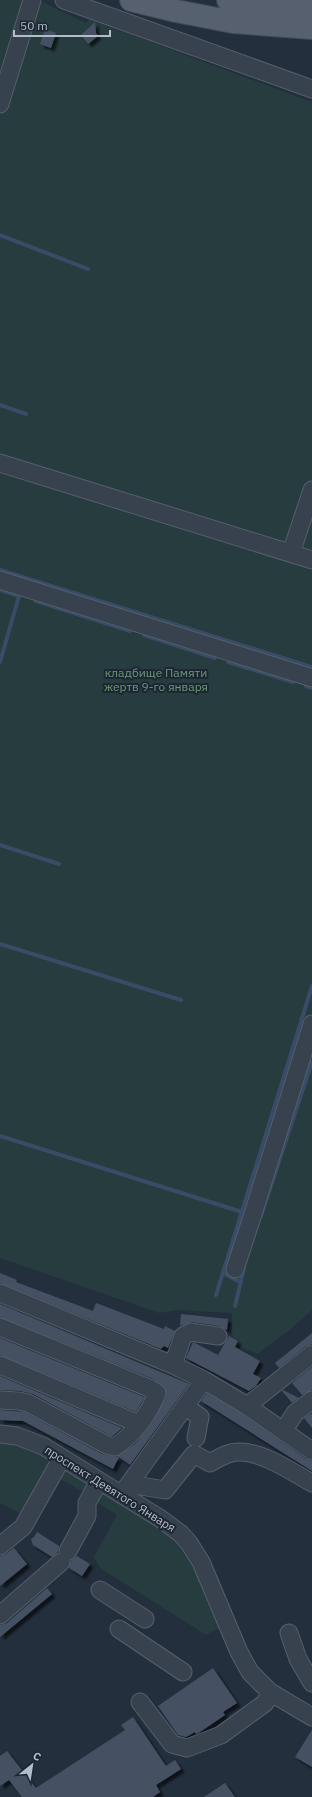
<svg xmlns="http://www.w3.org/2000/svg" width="312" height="1797" font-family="'IBM Plex Sans',sans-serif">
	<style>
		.green { fill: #263c3f }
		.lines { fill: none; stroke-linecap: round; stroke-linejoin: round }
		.stream { stroke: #394c67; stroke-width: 4 }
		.building { fill: #455162; filter: url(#shadow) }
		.minor-casing { stroke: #565f6c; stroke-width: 19 }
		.major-casing { stroke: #414a57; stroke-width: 24 }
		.minor { stroke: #38414e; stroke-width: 17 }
		.major { stroke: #56606e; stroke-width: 22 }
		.labels { text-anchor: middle; stroke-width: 4; stroke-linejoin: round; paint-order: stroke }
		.park-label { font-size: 12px; fill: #6b9a76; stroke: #1d2633 }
		.street-label { font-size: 12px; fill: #b4bcc9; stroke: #1d2633 }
	</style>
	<defs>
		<filter id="shadow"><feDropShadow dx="3.5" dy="3.5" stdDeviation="1" flood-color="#0009"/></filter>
	</defs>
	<rect width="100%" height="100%" fill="#242f3e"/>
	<path class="green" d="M0 0H38L86 23 89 19 312 102V1310L291 1329 257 1354 237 1346 239 1341 232 1336V1313L179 1310 159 1313 0 1258Z
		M0 1441 20 1445 50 1458 51 1465 20 1513 0 1503Z
		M65 1468 87 1482 83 1492 57 1477Z
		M101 1490 168 1532 190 1557 221 1627 206 1635 100 1568 94 1557 117 1515 95 1501Z"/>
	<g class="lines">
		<path class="stream" d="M0 235 88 269
			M0 405 26 414
			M0 570 312 667
			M0 590 19 596 0 662
			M36 601 130 631
			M144 635 215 658
			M228 662 293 682
			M306 686 312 688
			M0 845 59 864
			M0 944 181 1000
			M0 1136 242 1212
			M261 1216 312 1062
			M223 1273 240 1282
			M216 1295 312 986
			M235 1306 244 1268"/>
	</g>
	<path class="building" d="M95 22 96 33 98 36 88 44 81 35Z
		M45 29 56 33 51 48 40 44Z
		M0 1273 17 1280 16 1282 93 1311 96 1303 164 1329 165 1326 175 1331 168 1348 164 1346 161 1349 0 1283Z
		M0 1304 189 1384 130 1465 119 1457 113 1469 23 1421 0 1420V1410L24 1412 102 1454 117 1457 135 1444 153 1422 166 1397 165 1388 153 1379 0 1317Z
		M181 1314 228 1319 227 1330 219 1326 192 1322 180 1326Z
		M312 1333V1344L306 1346 279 1368 275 1363Z
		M229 1336 238 1341 235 1347 260 1361 253 1374 261 1378 256 1386 249 1391 186 1358 193 1342 218 1355Z
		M0 1338 144 1397H145L136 1412 0 1355Z
		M312 1367V1390L302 1395 292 1383Z
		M0 1376 122 1428 113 1436H111L33 1394 20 1391 0 1390Z
		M283 1390 299 1398 292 1403 282 1391Z
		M207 1393 242 1414 306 1459 312 1461V1471L201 1401Z
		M312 1413V1428L304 1418Z
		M37 1532 59 1546 58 1552 52 1557 33 1545 31 1539 34 1537Z
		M14 1548 27 1564 0 1586V1556L6 1554Z
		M77 1556 90 1564 82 1576 69 1568 71 1560Z
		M47 1588 52 1594 0 1637V1625L7 1623Z
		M213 1668 237 1703 223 1712 225 1715 200 1732 196 1734 195 1732 186 1737 178 1735 158 1706Z
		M133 1717 166 1766 175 1760 181 1769 156 1785 160 1792 153 1797H22L9 1780 0 1786V1756L7 1751 36 1788 125 1730 121 1725Z
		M312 1730V1767L295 1757Z
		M225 1783 235 1797H204Z"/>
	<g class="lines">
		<defs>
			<path id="minor" d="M64 0 312 89
				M0 104 32 0
				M0 463 312 560
				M291 553 312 490
				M0 580 312 678
				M235 1269 254 1211 312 1024
				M0 1293 173 1365 204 1380 247 1406 312 1451
				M0 1327 149 1388 157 1393C150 1413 133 1435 115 1447L107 1445 28 1403 19 1401 0 1400
				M0 1365 139 1424
				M173 1365 183 1336 191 1332 218 1336
				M185 1406 200 1417 196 1438
				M247 1406 312 1354
				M283 1431 295 1413 312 1400
				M0 1434 17 1436 43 1446 161 1519 181 1534 189 1543 201 1562 239 1652 250 1672 270 1692 312 1717
				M129 1484 165 1490 194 1454 210 1463C219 1458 228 1452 238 1452 262 1451 292 1472 312 1483
				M124 1491 204 1380
				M0 1546 23 1527 62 1458
				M68 1551 87 1516V1503L99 1481
				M100 1590 145 1619
				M0 1615 61 1562
				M119 1629 183 1672
				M289 1633 298 1659 312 1683
				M140 1702 172 1744 187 1748 221 1735 265 1703 270 1692"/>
			<path id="major" d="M131 0 176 11 233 22 312 28
				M228 0 312 8"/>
		</defs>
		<use href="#minor" class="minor-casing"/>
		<use href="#major" class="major-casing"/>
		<use href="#minor" class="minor"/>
		<use href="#major" class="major"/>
	</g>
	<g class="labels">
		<g class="park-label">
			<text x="156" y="677">кладбище Памяти<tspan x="156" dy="14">жертв 9-го января</tspan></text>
		</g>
		<g class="street-label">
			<text transform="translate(110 1489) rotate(32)" y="4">проспект Девятого Января</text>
		</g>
	</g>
	<g transform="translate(32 1765) rotate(30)" stroke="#1d2633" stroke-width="3" paint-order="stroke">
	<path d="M0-3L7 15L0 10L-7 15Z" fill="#b4bcc9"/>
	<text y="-6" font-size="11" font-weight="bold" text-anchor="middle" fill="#b4bcc9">С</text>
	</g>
	<path d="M14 30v6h96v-6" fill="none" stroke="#b4bcc9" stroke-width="2"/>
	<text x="20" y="30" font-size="12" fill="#b4bcc9" stroke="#1d2633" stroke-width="3" paint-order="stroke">50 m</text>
</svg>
